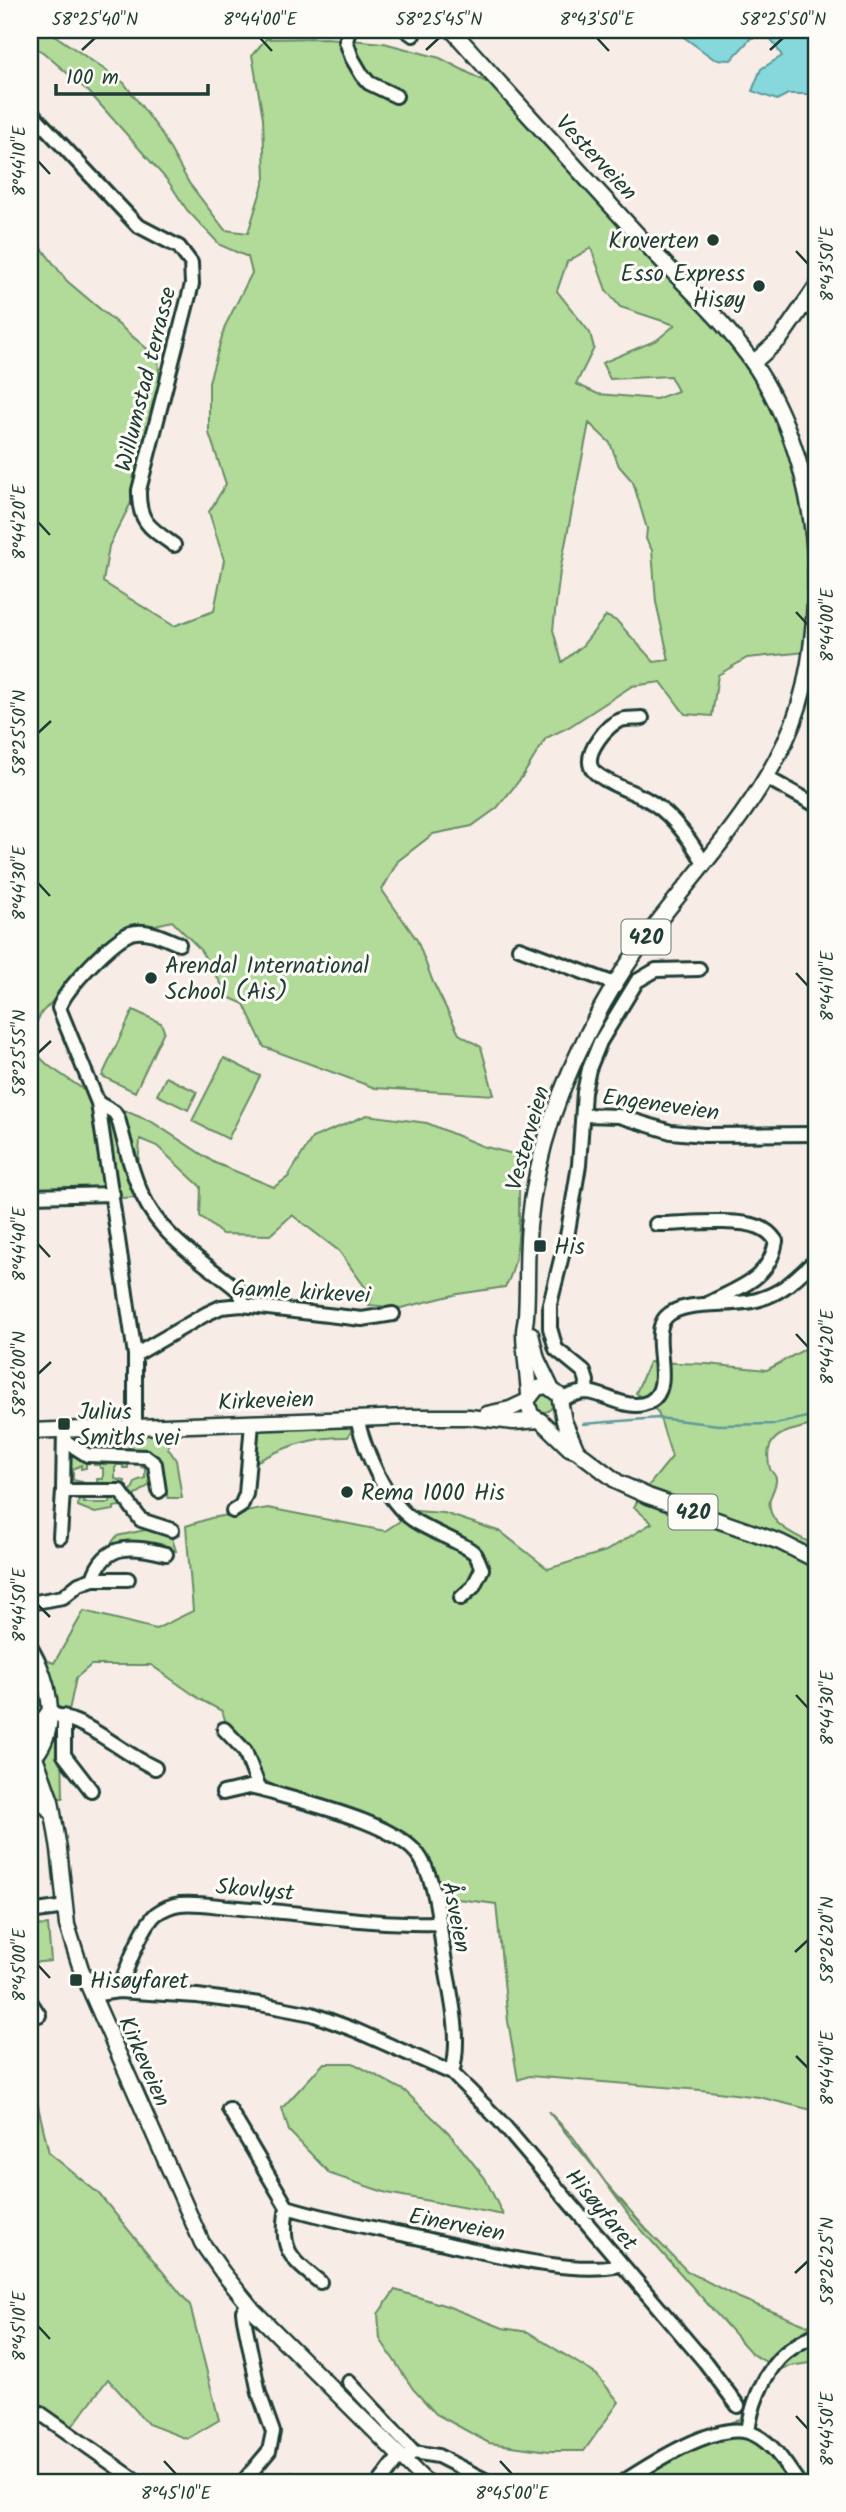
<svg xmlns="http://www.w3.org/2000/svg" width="846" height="2512" font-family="Kalam,sans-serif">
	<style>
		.green { fill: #b2db99; stroke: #688c66; stroke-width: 2; fill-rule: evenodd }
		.water { fill: #87d8dd; stroke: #5d9a99; stroke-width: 2 }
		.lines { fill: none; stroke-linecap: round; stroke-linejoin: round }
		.stream { stroke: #5d9a99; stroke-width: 2.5 }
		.minor-casing { stroke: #1f3d34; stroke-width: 18 }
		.major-casing { stroke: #1f3d34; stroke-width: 19 }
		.minor { stroke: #fdfcf7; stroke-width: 12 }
		.major { stroke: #fdfcf7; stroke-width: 14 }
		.ticks { fill: none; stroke: #1f3d34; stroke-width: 2.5 }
		.poi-dot { fill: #1f3d34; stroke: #fdfcf7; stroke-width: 2.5 }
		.labels { text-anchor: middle; stroke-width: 6; stroke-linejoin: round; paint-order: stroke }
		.shield { fill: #fdfcf7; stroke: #62766e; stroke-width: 2 }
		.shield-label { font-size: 21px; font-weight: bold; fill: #1f3d34 }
		.street-label { font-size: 23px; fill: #1f3d34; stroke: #fdfcf7 }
		.poi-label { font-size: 23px; fill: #1f3d34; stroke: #fdfcf7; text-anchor: start }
		.neatline { fill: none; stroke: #1f3d34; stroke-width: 2.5 }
		.ticks-label { font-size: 18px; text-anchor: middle; fill: #1f3d34 }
	</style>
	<rect width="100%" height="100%" fill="#f8ece7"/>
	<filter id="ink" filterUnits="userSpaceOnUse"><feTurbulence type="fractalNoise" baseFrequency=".0143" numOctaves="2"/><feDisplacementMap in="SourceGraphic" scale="14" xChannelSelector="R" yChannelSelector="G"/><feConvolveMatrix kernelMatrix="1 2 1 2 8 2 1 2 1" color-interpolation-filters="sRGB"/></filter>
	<g filter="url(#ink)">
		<path class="green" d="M30 30H47L124 83 160 131 189 183 225 230 248 233 265 178 263 118 252 55 266 39 327 38 384 43 440 58 492 85 694 300 772 391 796 445 816 462V639L806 652 747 658 718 675 712 716 685 714 661 682 632 686 569 727 546 738 522 777 497 808 472 826 433 834 398 861 382 890 417 940 433 982 459 1034 481 1047 494 1095 375 1088 264 1047 244 1004 230 998 199 948 172 921 130 931 83 970 42 1012 30 1034V233L67 281 158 358 161 395 140 485 109 546 103 582 174 626 214 611 224 560 209 512 226 484 209 433V382L225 326 252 273 248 257 220 245 187 210 168 181 89 92 44 53 30 44ZM591 248 606 290 620 307 675 325 657 340 602 363 610 379 670 376 678 391 656 399 598 394 576 384 594 348 590 333 557 291 567 262ZM589 423 610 443 619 466 633 482 647 529 646 539 652 550 656 602 669 660 654 662 617 621 606 616 582 646 562 662 553 630 560 571Z
			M133 1010 161 1023 164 1031 135 1092 102 1076Z
			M30 1048 49 1066 99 1100 152 1122 215 1163 274 1187 288 1177 312 1138 367 1115 427 1123 482 1146 514 1154 519 1162C518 1197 524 1257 505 1287L458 1294 401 1308 369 1305 372 1297 339 1251 292 1215 270 1235 222 1234 200 1216 201 1187 157 1146 140 1139 136 1197 91 1200 30 1199Z
			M224 1058 260 1076 228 1139 192 1121Z
			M166 1077 197 1092 188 1110 157 1095Z
			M816 1332V1373L806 1387 816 1403V1424C791 1431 760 1432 770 1469 772 1472 775 1475 776 1478 777 1485 772 1492 770 1499 765 1526 798 1535 816 1546V2111L759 2097 701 2090 529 2076 518 2080 508 2021 496 1904 435 1896 402 1844 293 1796 242 1768 222 1711 201 1700 151 1665H91L76 1678 62 1743 63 1798 30 1799V1654L54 1663 84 1611 156 1629 193 1611 186 1526 211 1518 268 1508 385 1531 415 1511 444 1513 501 1532 548 1569 606 1551 652 1523 634 1507 640 1496 672 1457 658 1412 636 1393 649 1362 707 1364 767 1370 805 1349Z
			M535 1403a9 9 0 1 1 18 0a9 9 0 1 1-18 0Z
			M349 1426 352 1430 348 1437C312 1436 281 1448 250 1465L252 1429Z
			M171 1431 168 1448 176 1460 182 1498H168L158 1467 129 1452 128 1443H90L86 1448 73 1442 72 1438 127 1435 130 1432Z
			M68 1451H71L86 1458V1468L81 1469V1465L73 1469V1480L82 1482 80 1485 69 1482Z
			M94 1458 128 1459V1468H123V1465H117L115 1468V1479L125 1481 124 1486 98 1487 97 1479H103V1468H100L99 1465H94Z
			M137 1459 148 1462 155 1481 130 1499 129 1495 136 1481 145 1478V1468L141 1467V1464H135Z
			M84 1495V1503H110L111 1495 118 1496 125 1505 114 1507V1510L95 1513 78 1506 79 1496Z
			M150 1529 171 1535 176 1551 147 1546 106 1550 117 1536Z
			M48 1925 51 1961 30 1963V1926Z
			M324 2063H353L405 2091 448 2132 485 2178 503 2215 387 2193 330 2174 289 2131 282 2108Z
			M30 2072 49 2153 99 2194 190 2305 219 2420 187 2439 148 2424 108 2379 71 2428 30 2404Z
			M548 2111 573 2137 606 2183 646 2229 687 2271 737 2297 808 2326 816 2319V2361C804 2366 790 2363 780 2370L752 2354 632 2219 597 2171Z
			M395 2290 447 2306 503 2328 528 2332 597 2375 619 2402 584 2451H549L489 2443 436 2414 413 2389 380 2339 378 2314Z
			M741 2419 781 2455 802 2482H623L684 2441Z"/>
		<path class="water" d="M674 30H816V94H788L777 100 752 91 761 69 782 56 769 36 751 38 731 60 714 59Z"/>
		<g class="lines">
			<path class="stream" d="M583 1424 658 1418 719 1425 776 1424 816 1415"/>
			<defs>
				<path id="minor" d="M349 30 346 41 352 58 362 75 369 83 396 96
					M406 30 413 35
					M30 111 137 225 179 247 191 263 192 284 139 490C138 522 150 528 174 545
					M802 306 816 310
					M642 718C635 719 627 718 621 720 607 724 585 752 591 767 595 779 634 792 646 799 671 812 690 839 704 863
					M767 778 816 805
					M519 948 615 984
					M98 1103 114 1112 118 1118C128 1155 136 1197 163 1227 184 1251 213 1269 238 1290L242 1297V1305
					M584 1115 619 1116 671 1132 704 1135 816 1134
					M30 1196 113 1194
					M656 1224C683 1224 735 1218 759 1227 767 1230 772 1235 776 1241 770 1279 740 1287 709 1303
					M135 1355 206 1314 221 1307 242 1305 362 1319 393 1314
					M586 1392 587 1381 584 1372 556 1349 550 1328V1304L568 1231 579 1165 584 1092 589 1069 600 1042 637 981 656 970 699 969
					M561 1399C569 1396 578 1392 587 1392 607 1394 629 1412 649 1402 677 1388 648 1336 666 1317 684 1298 736 1308 760 1299 786 1291 797 1276 816 1260
					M357 1419C365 1451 385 1500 412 1519 428 1531 465 1543 475 1554 478 1558 480 1565 482 1569L473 1587 461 1598
					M135 1427V1355L98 1103 59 1008C65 989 112 940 131 933 146 928 165 938 179 944
					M64 1430 63 1491H120L141 1520 172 1530
					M65 1441 87 1455 146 1457 155 1464 159 1491
					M233 1511 241 1506 246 1494 252 1423
					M60 1537 63 1491
					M93 1579C105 1541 134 1546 166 1554
					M30 1603 63 1597 79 1584 93 1579H128
					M48 1713C97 1724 114 1749 155 1768
					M64 1716V1755L91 1790
					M224 1729 245 1751 258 1785 262 1790
					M223 1793 249 1787 262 1790C302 1802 400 1823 421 1859 439 1889 439 1929 445 1962 451 1997 462 2038 452 2073
					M30 1912 65 1907
					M118 1991C126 1972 141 1927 156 1914 163 1909 172 1905 180 1904 199 1902 221 1907 240 1908 306 1913 371 1925 438 1923
					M92 1995 118 1991 197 1996 260 2004 312 2014 355 2030 452 2073 500 2121 705 2362 738 2406
					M30 2001 39 2015
					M229 2109 287 2207C336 2222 385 2230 434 2241 486 2252 570 2276 620 2265
					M287 2207C280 2249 288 2257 320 2282
					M349 2382 414 2452
					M30 2406 138 2482
					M748 2432C751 2407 762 2378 779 2359 789 2348 803 2341 816 2334
					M409 2455 414 2452 438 2456 489 2482
					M243 2482 269 2451 273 2432 259 2393 244 2319 243 2311 249 2305
					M287 2482 290 2480
					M380 2482 400 2456
					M623 2482C651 2464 715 2422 748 2432 771 2439 785 2464 798 2482"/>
				<path id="major" d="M452 30C517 103 582 174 648 246 688 289 736 331 765 382 799 441 815 512 816 580
					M753 363 780 339 816 287
					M531 1334 537 1359 551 1388
					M529 1395C528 1374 524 1352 524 1332 524 1327 526 1321 526 1316 528 1286 526 1256 529 1226 537 1141 571 1057 615 984 666 899 743 832 785 742 809 692 814 637 816 582
					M487 1414 510 1409 527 1401
					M30 1431 408 1417H469L514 1422 539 1420
					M577 1451 564 1421 559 1395 547 1386 537 1388 527 1401 531 1415 541 1421 569 1448 577 1451 619 1483 648 1496 780 1542 816 1560
					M30 1647C48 1678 61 1723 36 1755
					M30 1738 48 1713
					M37 1762 51 1801 59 1849 67 1925 81 1969 202 2243 223 2273 253 2310 426 2482
					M30 1786 50 1811"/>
			</defs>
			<use href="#minor" class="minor-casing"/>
			<use href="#major" class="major-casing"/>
			<use href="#minor" class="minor"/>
			<use href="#major" class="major"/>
		</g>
	</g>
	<path class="ticks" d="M260 38 272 51M597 38 609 51M82 50 95 38M426 50 439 38M770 50 783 38M38 161 50 174M796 251 808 264M38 522 50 535M796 612 808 625M38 733 51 721M38 883 50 896M796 973 808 986M38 1053 51 1041M38 1244 50 1257M796 1334 808 1347M38 1374 51 1362M38 1605 50 1617M796 1695 808 1708M795 1952 808 1940M38 1965 50 1978M796 2056 808 2068M795 2273 808 2261M38 2326 50 2339M796 2416 808 2429M164 2461 176 2474M500 2461 512 2474"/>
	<g class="poi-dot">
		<circle cx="713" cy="240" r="7"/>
		<circle cx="759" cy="286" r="7"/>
		<circle cx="151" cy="978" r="7"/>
		<rect x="533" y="1239" width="14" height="14" rx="3.5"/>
		<rect x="57" y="1417" width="14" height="14" rx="3.5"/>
		<circle cx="347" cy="1492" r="7"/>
		<rect x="69" y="1973" width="14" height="14" rx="3.5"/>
	</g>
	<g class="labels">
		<g class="shield">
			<rect x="621.5" y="919.5" width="49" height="35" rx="5"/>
			<rect x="668.5" y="1494.5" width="49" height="35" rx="5"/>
		</g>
		<g class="shield-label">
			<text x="646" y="944">420</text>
			<text x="693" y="1519">420</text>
		</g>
		<g class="street-label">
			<text transform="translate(597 157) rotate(47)" y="8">Vesterveien</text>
			<text transform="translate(145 379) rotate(-76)" y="8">Willumstad terrasse</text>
			<text transform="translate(661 1104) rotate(8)" y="8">Engeneveien</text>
			<text transform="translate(527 1138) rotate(-74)" y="8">Vesterveien</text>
			<text transform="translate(301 1291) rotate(3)" y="8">Gamle kirkevei</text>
			<text transform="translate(266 1400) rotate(-2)" y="8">Kirkeveien</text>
			<text transform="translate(255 1889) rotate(5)" y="8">Skovlyst</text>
			<text transform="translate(457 1917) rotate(79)" y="8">Åsveien</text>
			<text transform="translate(145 2061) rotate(66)" y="8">Kirkeveien</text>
			<text transform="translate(602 2209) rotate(50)" y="8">Hisøyfaret</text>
			<text transform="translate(457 2224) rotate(11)" y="8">Einerveien</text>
		</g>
		<g class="poi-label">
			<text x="699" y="248" text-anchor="end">Kroverten</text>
			<text x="745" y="281" text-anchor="end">Esso Express<tspan x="745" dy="26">Hisøy</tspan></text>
			<text x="165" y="973">Arendal International<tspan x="165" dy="26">School (Ais)</tspan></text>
			<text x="554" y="1254">His</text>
			<text x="78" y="1419">Julius<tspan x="78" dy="26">Smiths vei</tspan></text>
			<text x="361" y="1500">Rema 1000 His</text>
			<text x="90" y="1988">Hisøyfaret</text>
		</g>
	</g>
	<rect width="846" height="2512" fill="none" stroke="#fdfcf7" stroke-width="77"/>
	<path d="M56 84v10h152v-10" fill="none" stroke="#1f3d34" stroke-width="3.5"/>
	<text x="66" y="84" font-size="21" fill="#1f3d34" stroke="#fdfcf7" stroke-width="5" paint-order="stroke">100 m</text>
	<rect x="38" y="38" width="770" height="2436" class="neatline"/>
	<g class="ticks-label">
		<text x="95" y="25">58°25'40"N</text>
		<text x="260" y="25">8°44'00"E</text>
		<text x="439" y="25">58°25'45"N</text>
		<text x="597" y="25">8°43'50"E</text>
		<text x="783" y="25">58°25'50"N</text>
		<text transform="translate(19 161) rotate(-90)" y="6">8°44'10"E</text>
		<text transform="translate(827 264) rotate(-90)" y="6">8°43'50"E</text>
		<text transform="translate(19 522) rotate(-90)" y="6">8°44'20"E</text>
		<text transform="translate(827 625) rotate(-90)" y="6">8°44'00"E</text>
		<text transform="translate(19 733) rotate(-90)" y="6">58°25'50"N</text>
		<text transform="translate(19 883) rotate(-90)" y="6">8°44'30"E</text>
		<text transform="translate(827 986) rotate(-90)" y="6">8°44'10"E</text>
		<text transform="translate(19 1053) rotate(-90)" y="6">58°25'55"N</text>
		<text transform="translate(19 1244) rotate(-90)" y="6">8°44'40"E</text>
		<text transform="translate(827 1347) rotate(-90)" y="6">8°44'20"E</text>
		<text transform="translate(19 1374) rotate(-90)" y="6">58°26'00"N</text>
		<text transform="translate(19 1605) rotate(-90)" y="6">8°44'50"E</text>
		<text transform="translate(827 1708) rotate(-90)" y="6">8°44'30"E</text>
		<text transform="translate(827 1940) rotate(-90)" y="6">58°26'20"N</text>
		<text transform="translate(19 1965) rotate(-90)" y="6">8°45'00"E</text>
		<text transform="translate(827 2068) rotate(-90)" y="6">8°44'40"E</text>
		<text transform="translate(827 2261) rotate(-90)" y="6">58°26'25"N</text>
		<text transform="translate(19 2326) rotate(-90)" y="6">8°45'10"E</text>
		<text transform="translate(827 2429) rotate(-90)" y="6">8°44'50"E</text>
		<text x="176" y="2499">8°45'10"E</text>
		<text x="512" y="2499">8°45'00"E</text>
	</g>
</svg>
